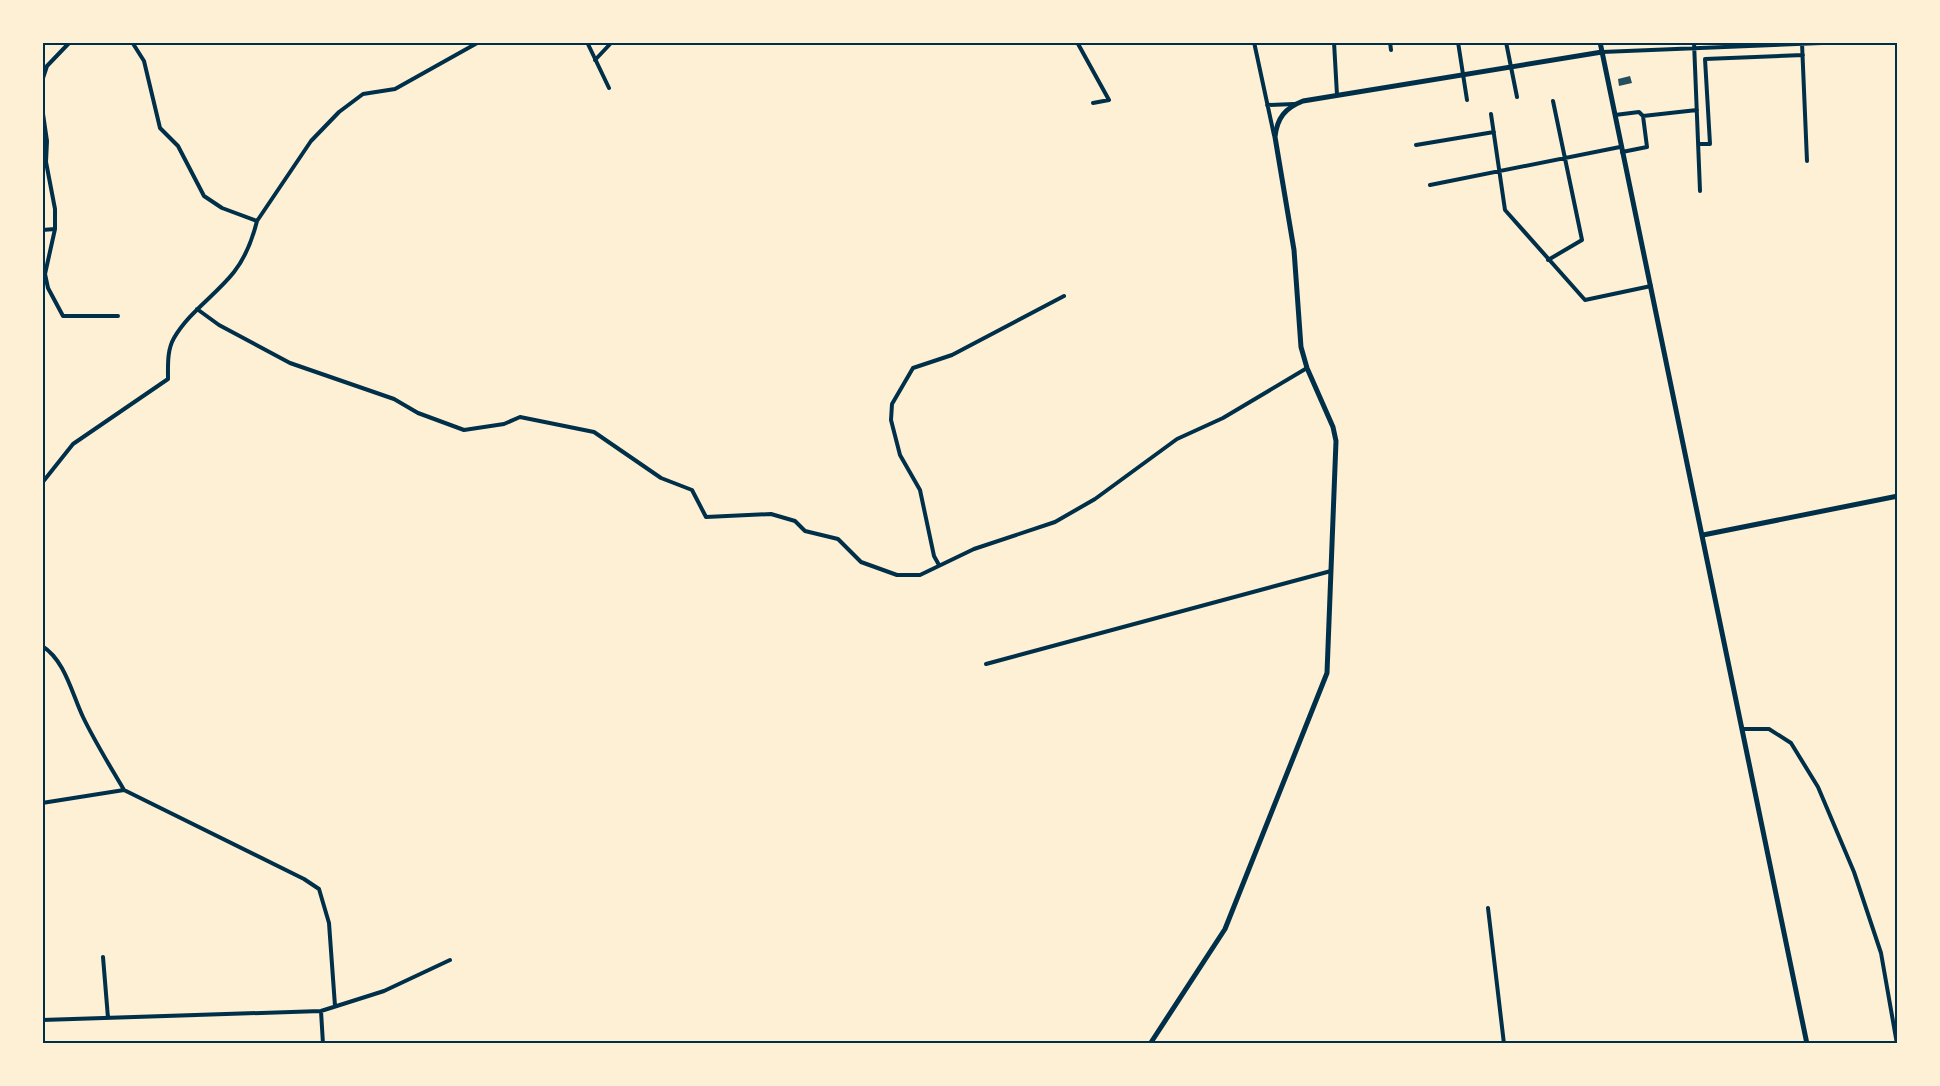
<svg xmlns="http://www.w3.org/2000/svg" width="1940" height="1086" font-family="'Nunito Sans',sans-serif">
	<style>
		.building { fill: #264d5e }
		.lines { fill: none; stroke-linecap: round; stroke-linejoin: round }
		.minor { stroke: #003049; stroke-width: 4 }
		.tertiary { stroke: #003049; stroke-width: 5 }
		.neatline { fill: none; stroke: #003049; stroke-width: 2 }
	</style>
	<rect width="100%" height="100%" fill="#fdf0d5"/>
	<path class="building" d="M1630 76 1632 83 1619 86 1618 79Z"/>
	<g class="lines">
		<path class="minor" d="M132 42 144 61 160 128 178 146 204 196 222 208 257 221
			M587 42 609 88
			M1077 42 1109 100 1093 103
			M1254 42 1274 135
			M1334 42 1337 95
			M1390 42 1391 50
			M1458 42 1467 100
			M1506 42 1517 97
			M1694 42 1700 191
			M1802 43 1807 161
			M1602 52 1847 42
			M595 60 612 42
			M42 81 47 66 70 42
			M1267 105 1294 104
			M42 107 47 141 46 162 55 209V229L45 274 48 288 63 316H118
			M1491 114 1505 210 1585 300 1651 286
			M1615 115 1639 112 1643 116 1697 110
			M1698 144H1710L1705 59 1803 55
			M1416 145 1494 132
			M1622 152 1647 147 1643 116
			M1430 185 1620 147
			M42 230 55 229
			M1548 260 1582 240 1553 101
			M197 309 219 325 290 363 394 399 418 413 464 430 504 424 520 417 594 432 661 478 692 490 706 517 771 514 795 521 805 531 838 539 861 562 897 575H920L974 549 1055 522 1095 499 1177 439 1223 418 1307 368
			M42 483 73 444 168 379C168 365 167 350 174 338 189 312 216 295 234 272 245 258 253 237 257 221L311 141 339 112 363 94 395 89 479 42
			M939 565 934 556 920 490 900 455 891 420 892 404 913 368 952 355 1064 296
			M42 646C65 660 72 694 83 717 95 742 110 766 124 790
			M986 664 1331 571
			M1742 729H1769L1791 743 1818 787 1854 872 1881 953 1897 1044
			M42 803 124 790 304 879 319 889 329 923 335 1006
			M1488 908 1504 1044
			M103 957 108 1018
			M321 1011 323 1044
			M42 1020 321 1011 384 991 450 960"/>
		<path class="tertiary" d="M1600 42 1807 1044
			M1703 535 1898 496
			M1150 1044 1225 929 1327 673 1336 441 1333 427 1307 368 1301 347 1294 250 1275 137C1277 118 1285 108 1303 101L1602 52"/>
	</g>
	<rect width="1940" height="1086" fill="none" stroke="#fdf0d5" stroke-width="87"/>
	<rect x="44" y="44" width="1852" height="998" class="neatline"/>
</svg>
